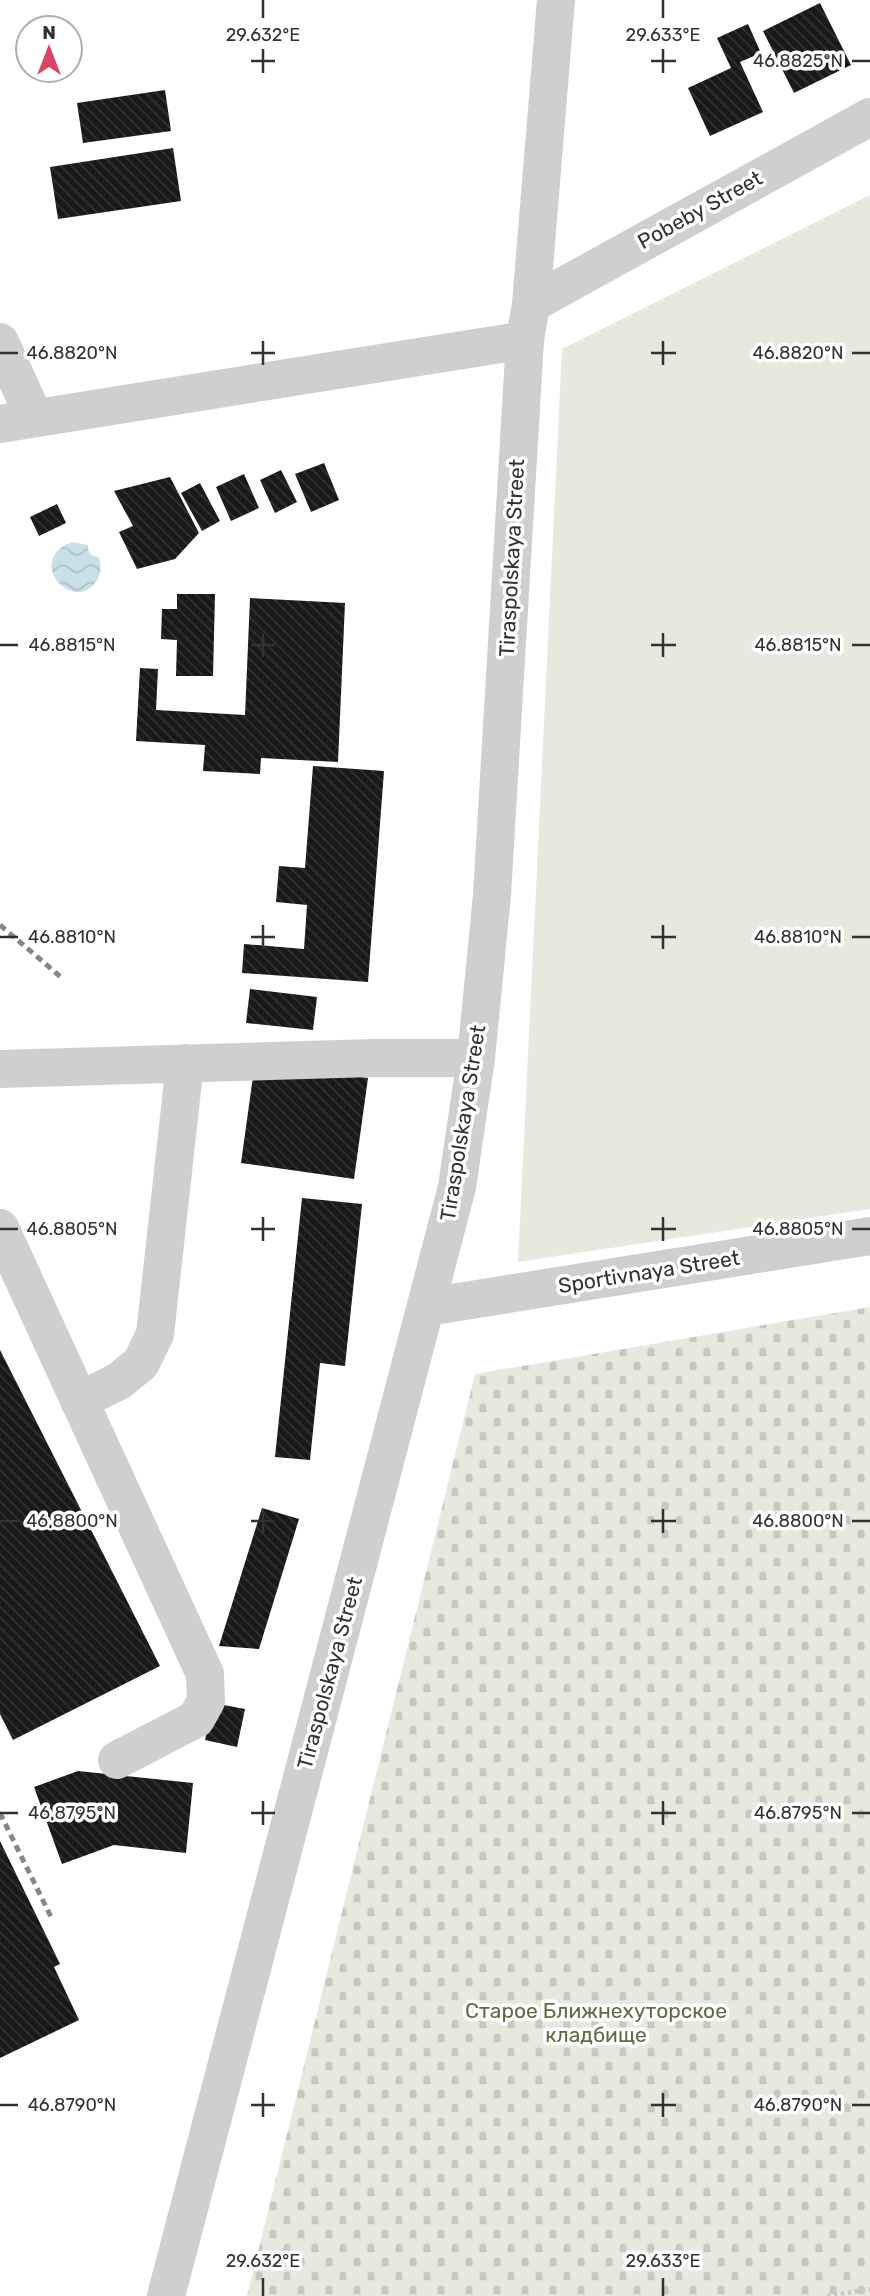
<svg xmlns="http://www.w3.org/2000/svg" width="870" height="2296" font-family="Rubik,sans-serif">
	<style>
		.cemetery { fill: url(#cemetery-stones) }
		.park { fill: #e6eade }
		.water { fill: url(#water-waves) }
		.building { fill: url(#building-back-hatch) }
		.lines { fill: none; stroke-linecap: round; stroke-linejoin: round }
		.path { stroke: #c9c9c9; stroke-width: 4.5; stroke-dasharray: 3.5 3.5; stroke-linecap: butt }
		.minor { stroke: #cfcfcf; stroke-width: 38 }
		.rail { stroke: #878787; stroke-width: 5; stroke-dasharray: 7 5; stroke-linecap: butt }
		.ticks { fill: none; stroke: #323232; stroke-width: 2.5 }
		.labels { text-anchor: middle; stroke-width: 7; stroke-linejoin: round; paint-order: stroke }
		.street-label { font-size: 21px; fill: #323232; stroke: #fff }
		.park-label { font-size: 21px; fill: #5b6b42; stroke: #fff }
		.ticks-label { font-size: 18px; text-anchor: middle; fill: #323232; stroke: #fff; stroke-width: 7; stroke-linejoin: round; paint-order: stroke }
	</style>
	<defs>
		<pattern id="cemetery-stones" width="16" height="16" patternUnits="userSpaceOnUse" patternTransform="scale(1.75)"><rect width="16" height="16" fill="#e6eade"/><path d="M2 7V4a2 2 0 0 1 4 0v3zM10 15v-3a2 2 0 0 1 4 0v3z" fill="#c6c9bf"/></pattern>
		<pattern id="water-waves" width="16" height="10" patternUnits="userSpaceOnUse" patternTransform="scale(1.75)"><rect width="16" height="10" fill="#cae0e7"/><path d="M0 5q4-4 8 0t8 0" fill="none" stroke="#aec1c7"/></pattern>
		<pattern id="building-back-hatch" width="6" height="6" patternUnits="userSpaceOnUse" patternTransform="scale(1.75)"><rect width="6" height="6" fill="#191919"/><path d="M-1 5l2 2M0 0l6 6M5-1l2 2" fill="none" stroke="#323232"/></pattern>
	</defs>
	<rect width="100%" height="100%" fill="#fff"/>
	<path class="cemetery" d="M870 1307V2296H247L475 1374Z"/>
	<path class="park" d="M870 195V1209L518 1262 562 349Z"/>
	<path class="water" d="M72 542 88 545C87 552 92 557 99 557 101 567 102 574 95 583 71 613 25 560 72 542Z"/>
	<path class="building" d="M820 3 851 65 794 93 763 31Z
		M748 24 761 53 740 62 763 112 710 136 688 88 731 68 717 38Z
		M165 90 171 131 83 143 77 103Z
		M173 148 181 201 58 219 50 167Z
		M324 463 339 500 311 512 295 474Z
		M281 470 297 502 275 513 260 480Z
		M244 474 259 508 231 521 216 487Z
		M170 477 199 533 175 559 137 569 119 532 133 526 114 491Z
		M200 483 220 521 202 531 181 493Z
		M57 504 66 523 39 536 30 517Z
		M177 594H215L213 676H176L177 640 161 639 162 609H177Z
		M250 598 345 603 338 762 261 758 260 774 203 771 205 745 136 741 140 668 158 669 156 710 245 715Z
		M313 766 384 771 368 982 242 973 244 944 304 949 307 905 276 902 279 866 305 868Z
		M250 989 317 997 313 1030 246 1023Z
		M255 1062 368 1078 354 1179 241 1163Z
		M302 1198 362 1204 345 1366 320 1363 310 1460 275 1457Z
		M0 1350 160 1666 13 1740 0 1714Z
		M262 1508 299 1519 259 1649 219 1646Z
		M213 1703 245 1709 237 1747 205 1740Z
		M78 1771 193 1783 186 1853 114 1845 62 1864 34 1787Z
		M0 1841 60 1964 54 1967 79 2020 0 2058Z"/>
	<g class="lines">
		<path class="path" d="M827 2296 870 2289"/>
		<path class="minor" d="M531 304 870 117
			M0 342 34 417
			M0 424 525 340
			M0 1069 374 1058H476
			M0 1228 205 1674 206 1701 196 1719 117 1760
			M427 1307 870 1236
			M79 1401 119 1381 141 1363 155 1334 185 1063
			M166 2296 457 1187 476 1058 492 895 525 340 531 304 556 0"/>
		<path class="rail" d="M0 925 62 978
			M0 1813 51 1917"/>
	</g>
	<path class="ticks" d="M263 0V18M663 0V18M263 49V73M663 49V73M251 61H275M651 61H676M852 61H870M263 341V365M663 341V365M0 353H18M251 353H275M651 353H676M852 353H870M263 633V657M663 633V657M0 645H18M251 645H275M651 645H676M852 645H870M263 925V949M663 925V949M0 937H18M251 937H275M651 937H676M852 937H870M263 1217V1241M663 1217V1241M0 1229H18M251 1229H275M651 1229H676M852 1229H870M263 1509V1533M663 1509V1533M0 1521H18M251 1521H275M651 1521H676M852 1521H870M263 1801V1825M663 1801V1825M0 1813H18M251 1813H275M651 1813H676M852 1813H870M263 2093V2117M663 2093V2117M0 2105H18M251 2105H275M651 2105H676M852 2105H870M263 2278V2296M663 2278V2296"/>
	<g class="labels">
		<g class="street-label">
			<text transform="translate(700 210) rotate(-29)" y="7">Pobeby Street</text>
			<text transform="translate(512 558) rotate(-87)" y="7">Tiraspolskaya Street</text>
			<text transform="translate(463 1123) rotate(-81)" y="7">Tiraspolskaya Street</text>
			<text transform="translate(649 1272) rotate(-9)" y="7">Sportivnaya Street</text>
			<text transform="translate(330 1673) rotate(-75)" y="7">Tiraspolskaya Street</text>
		</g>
		<g class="park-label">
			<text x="596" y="2018">Старое Ближнехуторское<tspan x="596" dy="24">кладбище</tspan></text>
		</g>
	</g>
	<g class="ticks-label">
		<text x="263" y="41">29.632°E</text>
		<text x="663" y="41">29.633°E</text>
		<text x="798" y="67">46.8825°N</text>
		<text x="72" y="359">46.8820°N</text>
		<text x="798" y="359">46.8820°N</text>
		<text x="72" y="651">46.8815°N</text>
		<text x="798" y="651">46.8815°N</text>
		<text x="72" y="943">46.8810°N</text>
		<text x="798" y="943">46.8810°N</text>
		<text x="72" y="1235">46.8805°N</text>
		<text x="798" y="1235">46.8805°N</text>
		<text x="72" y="1527">46.8800°N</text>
		<text x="798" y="1527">46.8800°N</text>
		<text x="72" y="1819">46.8795°N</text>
		<text x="798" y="1819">46.8795°N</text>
		<text x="72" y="2111">46.8790°N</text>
		<text x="798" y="2111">46.8790°N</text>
		<text x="263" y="2267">29.632°E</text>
		<text x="663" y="2267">29.633°E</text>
	</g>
	<g transform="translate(49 49)"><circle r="33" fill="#ffffff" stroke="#adadad" stroke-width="2"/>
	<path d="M0-5L12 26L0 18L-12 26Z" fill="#d84565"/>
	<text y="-10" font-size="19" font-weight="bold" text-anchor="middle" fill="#323232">N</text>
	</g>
</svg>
